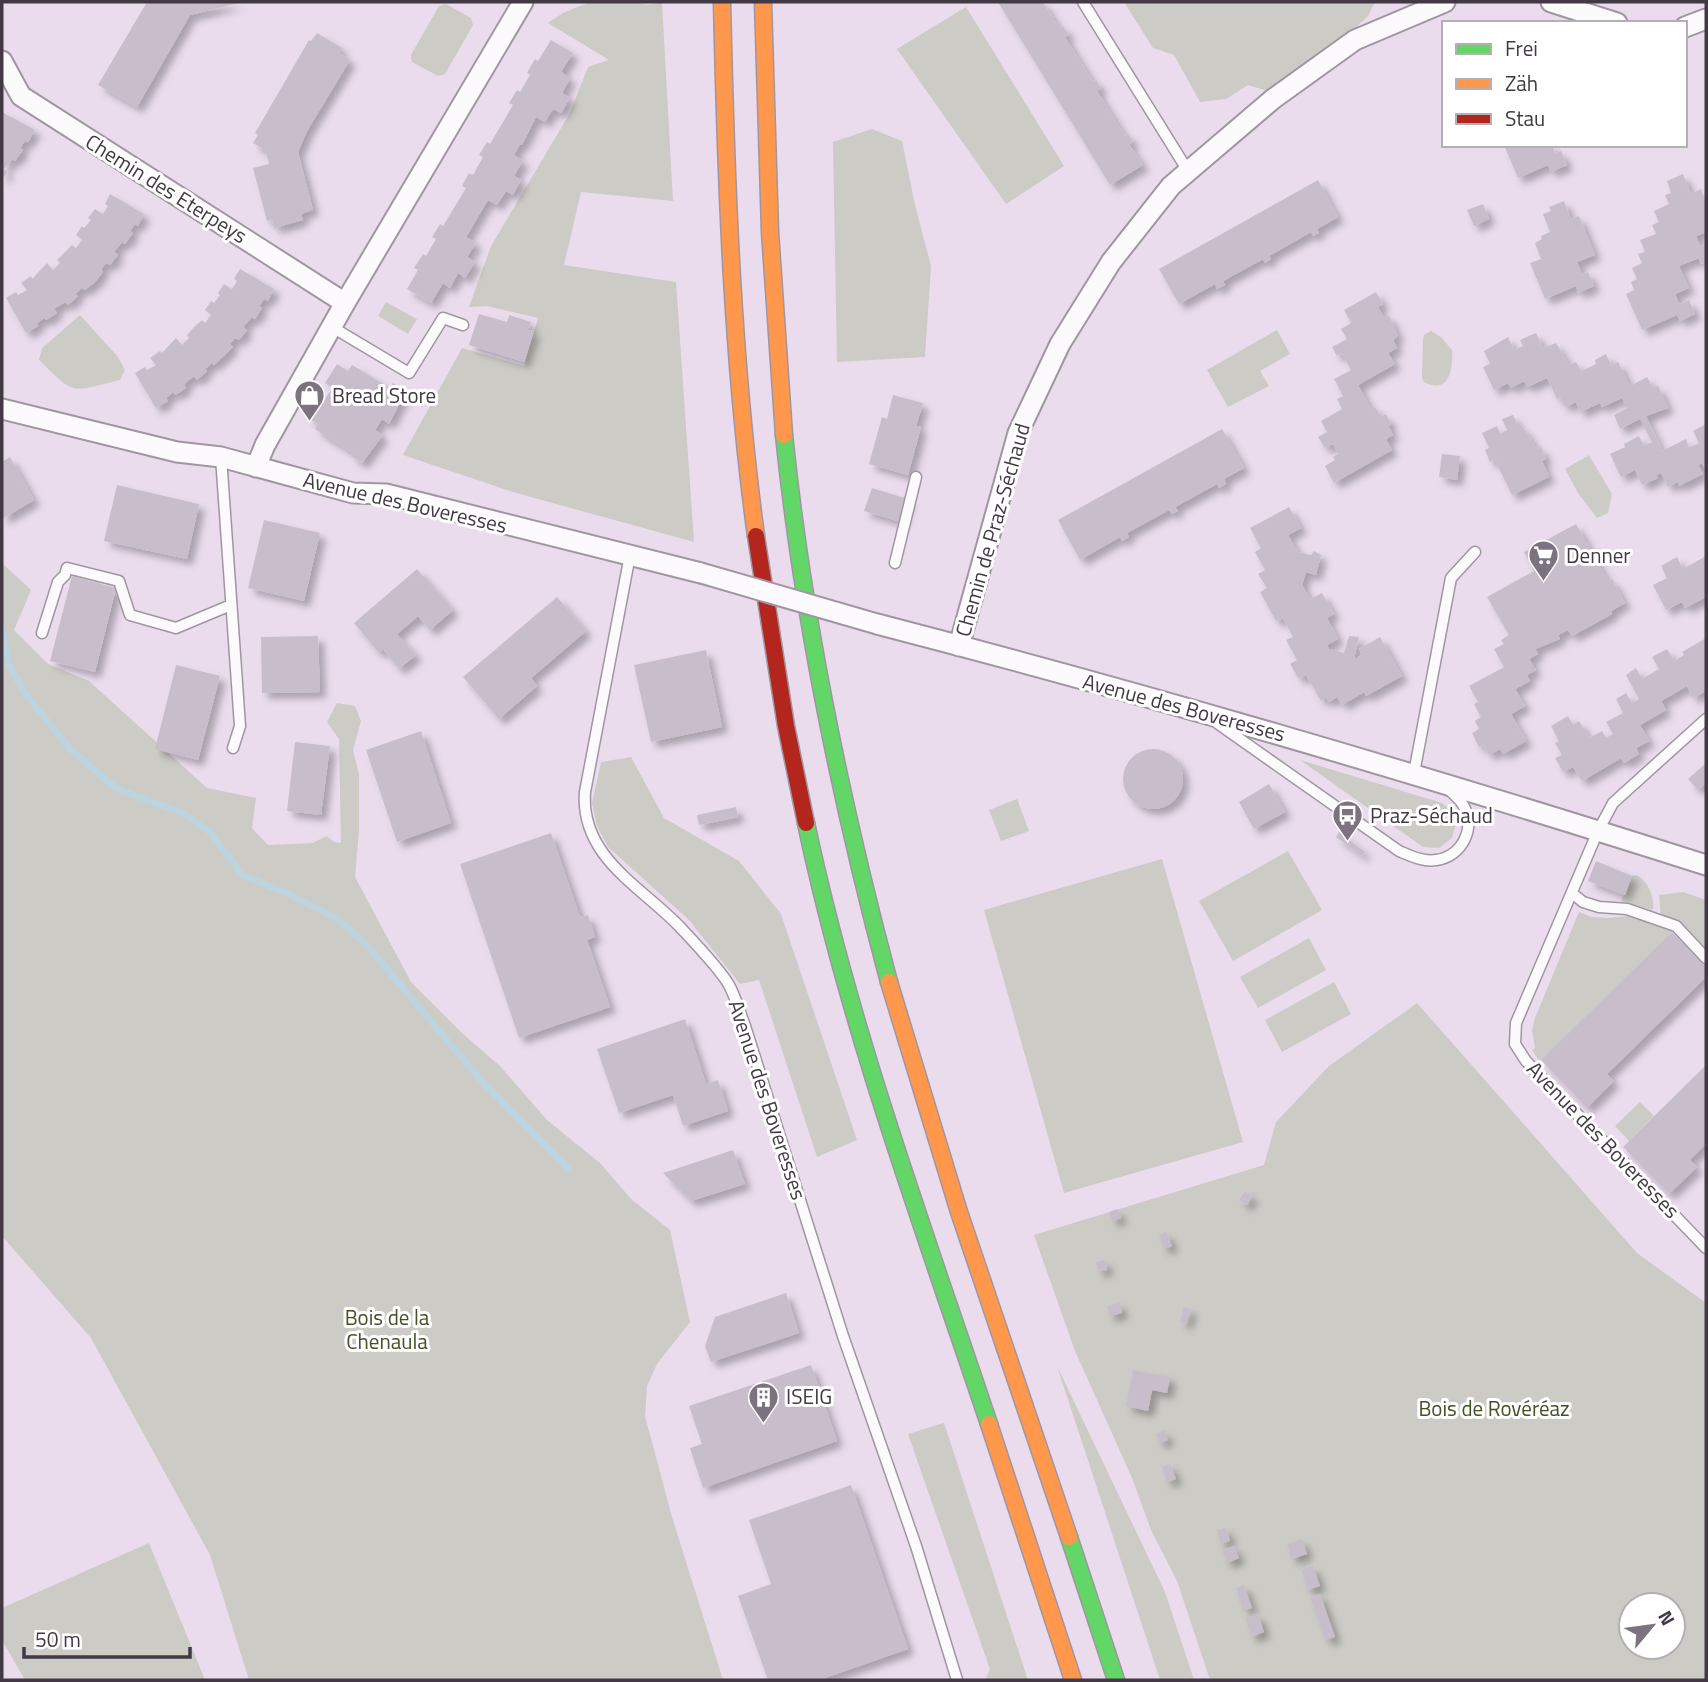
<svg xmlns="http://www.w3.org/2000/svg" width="1708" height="1682" font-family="'Titillium Web',sans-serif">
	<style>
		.green { fill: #cccbc6; fill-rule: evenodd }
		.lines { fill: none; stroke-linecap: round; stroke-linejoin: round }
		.stream { stroke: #bdd4de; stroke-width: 7 }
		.building { fill: #c8becb; filter: url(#shadow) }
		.lane-casing { stroke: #a096a2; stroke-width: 13 }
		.street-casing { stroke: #a096a2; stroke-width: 23 }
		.fast-casing { stroke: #a096a2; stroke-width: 19 }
		.slow-casing { stroke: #a096a2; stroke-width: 19 }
		.jam-casing { stroke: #a096a2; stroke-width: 19 }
		.lane { stroke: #fcfafc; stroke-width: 10 }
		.street { stroke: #fcfafc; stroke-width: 19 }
		.fast { stroke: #63d668; stroke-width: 16 }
		.slow { stroke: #ff974d; stroke-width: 16 }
		.jam { stroke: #b3261e; stroke-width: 16 }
		.street-bridge-casing { stroke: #a096a2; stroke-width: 23; stroke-linecap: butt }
		.street-bridge { stroke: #fcfafc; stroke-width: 19 }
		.labels { text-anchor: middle; stroke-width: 6; stroke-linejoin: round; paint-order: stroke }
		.street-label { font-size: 21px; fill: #423944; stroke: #fff }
		.poi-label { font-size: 21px; fill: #423944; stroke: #fff; text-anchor: start }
		.park-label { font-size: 21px; fill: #415225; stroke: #fff }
	</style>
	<defs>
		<filter id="shadow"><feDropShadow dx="6" dy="6" stdDeviation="3.5" flood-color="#0004"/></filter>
	</defs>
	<rect width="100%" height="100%" fill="#eadced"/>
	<path class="green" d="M590 2H636L647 5 662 2 673 201 581 192 564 265 676 282 694 542 513 492 403 455 462 348 524 366 538 318 487 306 469 307 491 246 570 113 588 67 609 60 548 23 563 13Z
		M1124 2H1375L1368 16 1285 96 1248 85 1226 99 1200 102 1174 55 1153 48Z
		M446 4 471 18 473 25 445 74 438 76 412 62 411 55 439 6Z
		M966 7 1064 166 1006 204 897 49Z
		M872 129 902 141 915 205 931 266 925 357 837 362 833 142Z
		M386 302 417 319 408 334 378 316Z
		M80 315 118 357 125 370 120 380C71 392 75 396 39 360L42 348Z
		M1277 330 1290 354 1260 371 1269 386 1228 407 1207 370Z
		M1431 331 1441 337 1452 350C1453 368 1450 395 1424 382L1422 378 1423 340 1424 335Z
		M1589 455 1612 494 1608 513 1597 518 1578 493 1565 469Z
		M2 563 31 590 14 630 48 664 89 681 207 788 256 798 252 828 268 845 312 843 327 836 334 842 341 843 339 739 327 722 337 703 355 706 361 721 353 750 359 774V831L355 877 411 982 463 1034 500 1066 547 1120 601 1164 631 1199 670 1230 690 1322 657 1364 647 1386 645 1416 672 1517 723 1680H249L210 1555 91 1338 2 1236Z
		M631 757 664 818 739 861 781 914 857 1140 817 1157 759 980 740 984 689 920 608 847 597 826 592 803 601 762Z
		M1300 760 1442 803 1447 807 1456 824 1452 838 1439 848 1423 847Z
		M1017 799 1029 831 1001 841 989 810Z
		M1288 851 1322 910 1233 961 1199 901Z
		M1162 859 1243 1142 1064 1193 984 910Z
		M1636 875C1648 880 1655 898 1653 910L1621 901 1632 876Z
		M1683 892 1706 900V951L1679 922 1661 917 1659 895Z
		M1579 912 1592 917 1608 918 1628 916 1669 929 1672 932 1540 1062 1532 1050 1535 1048 1532 1030 1535 1018Z
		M1309 938 1326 970 1258 1008 1240 977Z
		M1334 982 1351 1014 1282 1052 1265 1020Z
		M1417 1003 1637 1253 1706 1303V1680H1210L1177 1581 1151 1530 1132 1478 1075 1351 1034 1235 1264 1165 1276 1122 1329 1066ZM1631 1605H1673V1647H1631Z
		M1640 1102 1654 1116 1629 1141 1615 1126Z
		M1057 1366 1165 1592 1194 1680H1160Z
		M944 1423 1028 1680H985L990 1669 908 1434Z
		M149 1543 205 1680H25L2 1640V1608Z"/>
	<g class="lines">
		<path class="stream" d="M2 627 8 663 24 692 70 749 117 789 183 813 211 833 242 875 287 893 336 918 366 944 478 1077 569 1169"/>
	</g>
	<path class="building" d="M147 2 238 3 190 15 137 107 98 85Z
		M998 2H1043L1059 28 1063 26 1069 35 1065 37 1093 82 1096 80 1101 88 1097 91 1125 136 1128 134 1131 138 1133 142 1129 144 1143 165 1110 185Z
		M317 33 342 48 339 53 350 60 307 131 298 152 313 210 301 214 303 220 274 228 272 219 267 221 253 168 269 164 266 151 253 143 258 135 255 133 309 40 311 41Z
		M551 40 573 53 561 72 570 78 562 93 570 98 561 113 553 109 545 122 536 117 522 145 520 144 514 155 523 161 514 176 521 180 513 195 506 191 497 205 488 200 466 237 476 243 467 257 475 262 465 278 458 273 450 288 443 283 431 303 407 289 418 270 414 268 423 254 426 256 436 239 432 237 440 224 443 226 466 188 462 186 469 173 473 175 483 157 479 155 487 142 490 144 513 105 509 103 517 90 520 92 530 75 527 73 535 59 538 61Z
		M2 112 35 130 28 142 25 141 20 148 23 150 15 161 12 159 4 169 8 172 2 179Z
		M1504 145H1552L1555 153 1561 151 1567 165 1551 172 1548 165 1518 178Z
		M1683 174 1691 194 1701 189 1706 203V232L1696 236 1700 246 1706 244V262L1701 264 1699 258 1679 266 1689 288 1675 294 1679 304 1689 300 1695 314 1680 321 1677 315 1642 330 1626 294 1634 290 1631 282 1637 279 1632 268 1642 263 1638 254 1645 252 1640 240 1656 234 1652 225 1659 222 1654 211 1669 204 1665 195 1671 193 1667 181Z
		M1318 180 1338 217 1317 229 1319 233 1313 236 1311 232 1269 256 1271 259 1265 263 1263 259 1223 281 1225 285 1217 289 1215 284 1179 304 1159 269Z
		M110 194 144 214 138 226 135 224 130 231 133 233 125 244 122 242 114 252 118 255 110 265 106 263 101 269 103 272 95 282 85 290 82 288 75 294 78 296 68 305 65 302 54 309 57 313 46 320 44 318 37 323 38 326 26 333 6 298 16 292 18 295 27 290 21 283 31 276 32 279 47 263 53 270 60 263 57 260 72 245 76 248 82 240 76 235 82 226 84 228 91 220 88 218 95 209 103 214 108 206 105 204Z
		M1564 201 1571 219 1579 216 1595 255 1577 262 1582 274 1588 272 1594 286 1578 293 1576 286 1545 299 1530 263 1541 259 1535 243 1542 239 1541 236 1550 232 1543 214 1551 211 1549 207Z
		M1483 204 1489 219 1474 226 1467 210Z
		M240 269 274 289 268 301 264 299 259 306 262 308 255 319 252 317 243 327 247 330 239 340 235 338 230 344 233 347 214 365 212 363 205 369 207 371 197 380 194 376 184 384 186 388 175 395 173 392 166 398 168 401 156 408 135 373 145 367 147 370 156 365 150 358 160 351 162 353 176 338 182 345 189 338 187 335 194 327 202 320 205 323 211 315 205 310 211 301 214 303 220 295 218 293 224 284 232 289 237 281 234 279Z
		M1376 292 1383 304 1378 307 1384 318 1389 315 1398 336 1393 340 1397 348 1388 353 1395 364 1358 385 1371 409 1375 407 1381 417 1386 414 1391 424 1388 426 1393 435 1386 439 1392 450 1334 483 1325 466 1335 460 1333 457 1338 454 1333 444 1325 448 1318 437 1327 432 1321 421 1342 409 1337 399 1343 396 1334 379 1351 370 1342 353 1337 356 1332 347 1347 339 1341 329 1351 323 1344 310Z
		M479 314 507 322 509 315 531 322 528 330 534 331 524 362 469 345Z
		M1536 333 1543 348 1556 343 1569 365 1576 362 1581 371 1596 364 1595 360 1606 354 1611 365 1618 362 1630 386 1647 377 1653 388 1658 386 1668 408 1646 416 1662 451 1686 439 1689 448 1699 443 1693 431 1706 424V471L1702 463 1698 465 1703 474 1679 486 1678 482 1668 487 1661 473 1656 475 1658 478 1642 485 1635 470 1621 477 1610 454 1625 447 1624 444 1639 436 1644 446 1652 442 1640 419 1620 429 1614 415 1627 408 1622 398 1602 407 1600 403 1580 412 1576 402 1565 407 1560 397 1557 399 1547 378 1527 387 1524 381 1511 388 1508 383 1494 390 1483 367 1490 364 1484 351 1508 337 1514 350 1523 346 1520 340Z
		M337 364 348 371 352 365 390 388 393 383 406 391 389 424 382 419 375 430 383 435 362 463 351 456 353 453 315 429 318 424 308 418 318 401 323 402 332 388 325 383Z
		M893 395 923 403 916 426 921 427 908 475 869 464 882 417 887 419Z
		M1513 415 1520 429 1523 427 1537 449 1541 447 1546 459 1542 461 1549 477 1512 495 1495 460 1490 462 1485 450 1489 448 1482 433 1497 426 1500 434 1507 430 1502 419Z
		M1222 429 1244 468 1224 479 1226 484 1219 488 1217 484 1175 507 1178 511 1172 514 1169 510 1127 533 1129 537 1122 541 1120 537 1080 560 1058 520Z
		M1442 454 1460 456 1457 480 1439 477Z
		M10 457 34 500 2 519V462Z
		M117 485 199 504 187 559 104 541Z
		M872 488 908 499 901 522 864 511Z
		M1289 507 1301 528 1288 535 1298 552 1311 555 1314 551 1321 555 1316 575 1306 572 1302 585 1310 599 1322 593 1334 614 1327 618 1338 639 1327 645 1329 649 1344 653 1349 636 1359 637 1354 658H1357L1362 655 1359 649 1380 637 1402 676 1366 696 1364 692 1342 705 1337 697 1329 702 1326 697 1321 701 1306 675 1299 679 1290 664 1297 660 1286 640 1293 637 1283 618 1276 621 1260 592 1267 588 1258 574 1265 570 1255 552 1261 548 1250 528Z
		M264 520 320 533 304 601 248 588Z
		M1576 524 1608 581 1612 579 1625 603 1611 611 1612 614 1572 636 1568 630 1558 635 1560 639 1535 649 1538 654 1529 659 1536 670 1527 675 1530 681 1515 689 1525 706 1511 714 1526 741 1503 754 1500 749 1489 755 1483 745 1479 747 1472 733 1479 729 1475 721 1481 717 1474 704 1478 702 1469 686 1504 667 1494 649 1504 644 1501 640 1509 635 1487 597 1534 571 1524 552Z
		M1706 556V597L1685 608 1682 602 1666 610 1653 585 1667 578 1661 566 1677 557 1683 569Z
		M417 569 453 610 430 630 418 616 397 634 416 655 399 669 383 649 379 653 354 623Z
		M72 576 116 588 95 672 50 661Z
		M557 597 586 631 531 678 537 686 499 719 463 677Z
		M318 636 320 692 262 693 261 637Z
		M1706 638V691L1693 698 1687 686 1661 701 1666 710 1640 725 1649 741 1636 748 1639 754 1624 763 1621 758 1582 781 1573 767 1563 772 1555 758 1562 755 1555 743 1559 741 1551 726 1568 716 1573 725 1579 721 1589 738 1602 731 1606 738 1613 734 1606 722 1623 713 1616 699 1626 693 1632 703 1639 699 1626 675 1636 668 1642 679 1659 669 1652 657 1667 649 1674 661 1684 655 1682 652Z
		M706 650 722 727 651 742 634 665Z
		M176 665 220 676 198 760 155 749Z
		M421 731 451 823 397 842 366 750Z
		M295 742 330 746 321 815 287 811Z
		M1123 779a30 30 0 1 1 60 0a30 30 0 1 1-60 0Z
		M1706 763V783L1698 790 1688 779Z
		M1269 784 1285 812 1254 829 1239 802Z
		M736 807 738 817 699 825 697 815Z
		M1339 832 1365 852 1362 856 1336 837Z
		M551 833 580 917 588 915 595 937 587 940 610 1007 519 1038 460 864Z
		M1596 861 1632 876 1625 895 1588 881Z
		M1672 932 1706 967V977L1607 1074 1614 1081 1587 1108 1541 1060Z
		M685 1019 706 1084 718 1080 728 1111 683 1126 673 1095 619 1113 597 1049Z
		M1706 1065V1144L1690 1160 1697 1167 1669 1194 1623 1147Z
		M733 1150 745 1184 691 1201 663 1173Z
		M1245 1191 1252 1197 1247 1205 1239 1200Z
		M1117 1209 1121 1218 1112 1221 1109 1212Z
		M1166 1232 1172 1246 1164 1249 1159 1235Z
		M1105 1260 1107 1270 1098 1271 1096 1262Z
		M786 1293 799 1333 711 1362 705 1346 715 1317Z
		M1120 1303 1122 1313 1110 1316 1107 1306Z
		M1184 1307 1191 1309 1186 1324 1180 1322Z
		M811 1365 837 1441 703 1488 690 1448 702 1444 689 1406Z
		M1133 1370 1170 1377 1167 1393 1152 1390 1148 1411 1126 1406Z
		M1164 1430 1168 1440 1160 1443 1156 1434Z
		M1170 1464 1176 1479 1167 1482 1162 1467Z
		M851 1485 908 1649 819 1680H768L738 1596 771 1584 749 1520Z
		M1226 1528 1230 1541 1221 1544 1217 1530Z
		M1302 1539 1307 1554 1292 1559 1287 1544Z
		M1234 1546 1239 1558 1227 1563 1222 1550Z
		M1313 1566 1320 1586 1308 1590 1301 1570Z
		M1244 1585 1252 1608 1244 1610 1236 1588Z
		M1320 1594 1335 1637 1326 1640 1310 1597Z
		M1258 1614 1264 1632 1252 1637 1245 1618Z"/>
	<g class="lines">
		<defs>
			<path id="lane" d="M1083 2 1188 171
				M332 327 409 373 443 318 463 325
				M221 457 240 726 233 748
				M630 555 585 792C580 857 642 887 680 927 694 942 720 969 729 985 736 998 740 1013 745 1026L843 1336 916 1546 957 1680
				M895 563 916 477
				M42 633 58 582 65 575 67 568 119 581 130 615 176 628 231 605
				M1706 719 1613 803 1598 831 1516 1023 1515 1044 1526 1061 1706 1248
				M1217 723 1399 851C1411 856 1423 862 1436 860 1462 857 1477 827 1463 805 1460 799 1453 794 1448 789
				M1414 773 1451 578 1475 552
				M1572 893 1583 902 1599 907 1627 909 1676 926 1706 958"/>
			<path id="street" d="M1551 2 1617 23
				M1685 27 1706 19
				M2 61 21 96 345 303
				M2 409 177 452 221 457 353 493 386 494 701 573
				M256 467 265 445 345 303 523 2
				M877 624C1155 696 1432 778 1706 865
				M959 646 1018 433 1060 344 1111 262 1171 186 1273 99 1355 40 1445 2"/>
			<path id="fast" d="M784 435C803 620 841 803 889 982
				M806 823C849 1027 923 1227 989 1424
				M1069 1537 1116 1680"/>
			<path id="slow" d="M722 2C726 180 732 359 756 536
				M763 2 770 232 784 435
				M889 982 959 1212 1069 1537
				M989 1424 1073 1680"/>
			<path id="jam" d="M756 536 786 726 806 823"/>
		</defs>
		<use href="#lane" class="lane-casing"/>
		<use href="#street" class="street-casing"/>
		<use href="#fast" class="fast-casing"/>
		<use href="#slow" class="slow-casing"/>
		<use href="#jam" class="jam-casing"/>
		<use href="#lane" class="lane"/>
		<use href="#street" class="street"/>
		<use href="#fast" class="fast"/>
		<use href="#slow" class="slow"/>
		<use href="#jam" class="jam"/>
		<defs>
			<path id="street-bridge" d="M701 573 877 624"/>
		</defs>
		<use href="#street-bridge" class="street-bridge-casing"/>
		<use href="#street-bridge" class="street-bridge"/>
	</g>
	<defs>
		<symbol id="shop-pin" viewBox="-11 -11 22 30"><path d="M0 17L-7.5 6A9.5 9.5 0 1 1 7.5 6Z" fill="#7d727f" stroke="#fff"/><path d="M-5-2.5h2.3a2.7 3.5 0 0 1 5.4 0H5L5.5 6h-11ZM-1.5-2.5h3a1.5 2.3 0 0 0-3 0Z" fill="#fff"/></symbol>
		<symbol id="supermarket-pin" viewBox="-11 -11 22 30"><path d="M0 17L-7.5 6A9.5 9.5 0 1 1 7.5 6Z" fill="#7d727f" stroke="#fff"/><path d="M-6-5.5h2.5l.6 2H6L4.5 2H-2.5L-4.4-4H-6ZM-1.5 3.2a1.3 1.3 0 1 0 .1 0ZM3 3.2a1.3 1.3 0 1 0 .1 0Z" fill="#fff"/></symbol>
		<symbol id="bus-pin" viewBox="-11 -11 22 30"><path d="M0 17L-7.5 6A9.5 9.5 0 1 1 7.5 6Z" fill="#7d727f" stroke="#fff"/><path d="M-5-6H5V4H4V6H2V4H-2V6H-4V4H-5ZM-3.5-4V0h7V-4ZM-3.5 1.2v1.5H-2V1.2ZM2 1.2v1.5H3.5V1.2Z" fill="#fff"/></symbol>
		<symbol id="building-pin" viewBox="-11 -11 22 30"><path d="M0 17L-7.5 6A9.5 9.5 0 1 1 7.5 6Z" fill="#7d727f" stroke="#fff"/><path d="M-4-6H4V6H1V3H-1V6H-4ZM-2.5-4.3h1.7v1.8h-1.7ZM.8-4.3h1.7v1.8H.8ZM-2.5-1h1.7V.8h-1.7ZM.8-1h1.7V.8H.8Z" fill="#fff"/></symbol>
	</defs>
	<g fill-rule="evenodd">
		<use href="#shop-pin" x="292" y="378" width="35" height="47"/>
		<use href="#supermarket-pin" x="1526" y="538" width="35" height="47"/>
		<use href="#bus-pin" x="1330" y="798" width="35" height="47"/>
		<use href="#building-pin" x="746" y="1380" width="35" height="47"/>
	</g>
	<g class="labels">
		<g class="street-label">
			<text transform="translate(166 189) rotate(32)" y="7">Chemin des Eterpeys</text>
			<text transform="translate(405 503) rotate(13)" y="7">Avenue des Boveresses</text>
			<text transform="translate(993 530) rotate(-74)" y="7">Chemin de Praz-Séchaud</text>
			<text transform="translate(1184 708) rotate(15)" y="7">Avenue des Boveresses</text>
			<text transform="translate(767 1100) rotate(72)" y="7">Avenue des Boveresses</text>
			<text transform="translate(1603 1140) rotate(46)" y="7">Avenue des Boveresses</text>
		</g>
		<g class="poi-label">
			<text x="332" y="403">Bread Store</text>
			<text x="1566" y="563">Denner</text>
			<text x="1370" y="823">Praz-Séchaud</text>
			<text x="786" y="1404">ISEIG</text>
		</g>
		<g class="park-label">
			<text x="387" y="1325">Bois de la<tspan x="387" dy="24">Chenaula</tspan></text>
			<text x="1494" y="1416">Bois de Rovéréaz</text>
		</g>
	</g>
	<rect width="1708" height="1682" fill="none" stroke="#423944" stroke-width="7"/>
	<rect x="1442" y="21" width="245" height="126" fill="#ffffff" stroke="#b3b0b4" stroke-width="2"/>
	<rect x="1456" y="44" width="35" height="10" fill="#63d668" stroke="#b3b0b4" stroke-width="2"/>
	<text x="1505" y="56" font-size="21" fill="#423944">Frei</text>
	<rect x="1456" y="79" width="35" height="10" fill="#ff974d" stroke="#b3b0b4" stroke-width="2"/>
	<text x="1505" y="91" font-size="21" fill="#423944">Zäh</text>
	<rect x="1456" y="114" width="35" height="10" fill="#b3261e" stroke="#b3b0b4" stroke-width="2"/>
	<text x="1505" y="126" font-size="21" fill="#423944">Stau</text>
	<g transform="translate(1652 1626) rotate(61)"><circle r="33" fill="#ffffff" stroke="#b3b0b4" stroke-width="2"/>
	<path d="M0-5L12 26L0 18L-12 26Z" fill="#7d727f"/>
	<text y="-10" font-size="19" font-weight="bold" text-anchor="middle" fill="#423944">N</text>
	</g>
	<path d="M24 1647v10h166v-10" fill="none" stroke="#423944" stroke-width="3.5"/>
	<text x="35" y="1647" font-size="21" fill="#423944" stroke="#ffffff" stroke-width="5" paint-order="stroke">50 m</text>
</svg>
